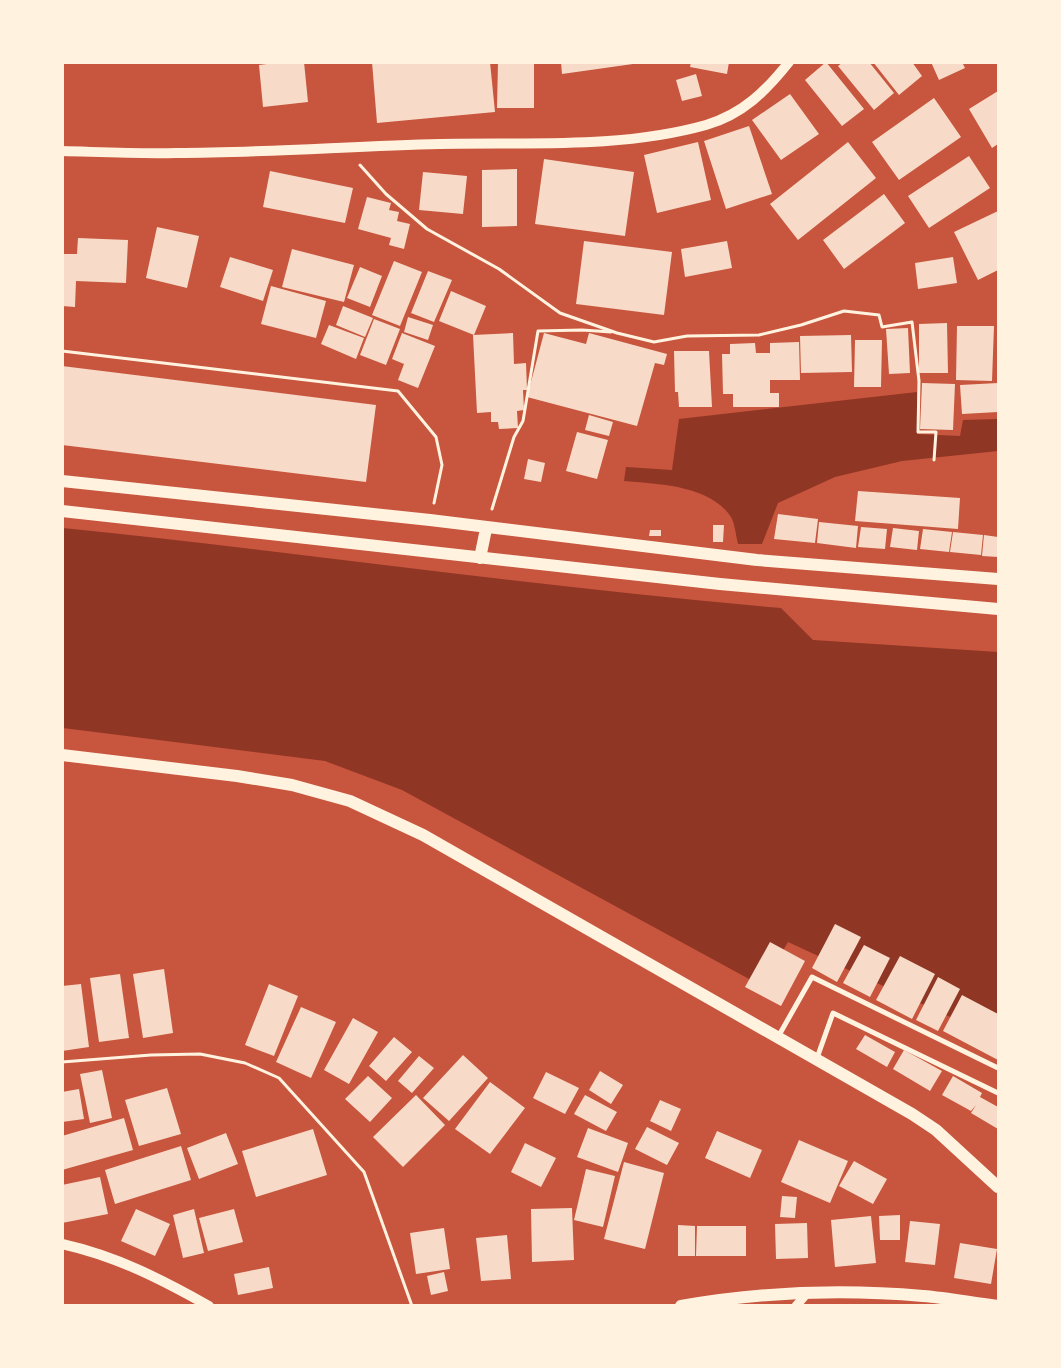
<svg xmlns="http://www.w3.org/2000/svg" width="1061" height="1368" font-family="Mulish,sans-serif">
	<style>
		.water { fill: #8f3625 }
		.building { fill: #f7dbc8 }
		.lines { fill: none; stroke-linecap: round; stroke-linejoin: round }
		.path { stroke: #fff3e0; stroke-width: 3 }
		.minor { stroke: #fff3e0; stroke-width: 5 }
		.tertiary { stroke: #fff3e0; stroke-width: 9 }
		.secondary { stroke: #fff3e0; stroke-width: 10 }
		.primary { stroke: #fff3e0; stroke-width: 12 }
	</style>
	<rect width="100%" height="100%" fill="#c8553d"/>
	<path class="water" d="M917 392V434L960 436 963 420 998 419V451L902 461 835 477 778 503 762 544H738C736 536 735 524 731 517 710 485 658 484 624 481L626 467 672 470 679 419Z
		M63 528C302 552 541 588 781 608L813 640 998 652V1039L788 942 762 986 402 790 325 761 63 728Z"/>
	<path class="building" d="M282 62H304L308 102 263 107 259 65Z
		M372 62H490L495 112 377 123Z
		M498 62H534V108H497Z
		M561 62H633V64L562 74Z
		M691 62H729L727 74 690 67Z
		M826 62 864 109 842 126 805 80Z
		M843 62H869L894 93 874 110 838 66Z
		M873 62H912L922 76 899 95Z
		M931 62H962L965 68 939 80Z
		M696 74 702 96 682 101 676 80Z
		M998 91V144L992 148 969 109Z
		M790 94 819 134 781 160 752 120Z
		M934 98 961 137 899 180 872 142Z
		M749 126 772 194 726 209 704 141Z
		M698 142 711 200 657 213 644 155Z
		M848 142 876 178 798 240 770 204Z
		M969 156 990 188 929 228 908 196Z
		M544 159 634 172 625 236 535 224Z
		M517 169V226L482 227V170Z
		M270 171 353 188 345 223 263 207Z
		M423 172 467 176 463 214 419 210Z
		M884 194 905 223 844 269 823 240Z
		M367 197 391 203 389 210 399 212 397 221 410 224 404 249 389 245 391 238 358 229Z
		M998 211V270L978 280 954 232Z
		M157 227 199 236 187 288 146 278Z
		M78 238 128 240 126 283 76 281 75 307 62 306V254H77Z
		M584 241 672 252 664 315 576 304Z
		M727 241 732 268 685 277 681 249Z
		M292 249 354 265 344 302 282 287Z
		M230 257 273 270 263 301 220 287Z
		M953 257 957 283 918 289 915 263Z
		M394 261 422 272 400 326 372 315Z
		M360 267 382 276 370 307 347 298Z
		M428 271 452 280 434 322 411 313Z
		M271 286 326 301 316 338 261 324Z
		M451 291 486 306 474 335 439 321Z
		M343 306 373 318 365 337 336 325Z
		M408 317 433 325 428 340 404 332Z
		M374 319 400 329 386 365 360 355Z
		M947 323 948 373H919V324Z
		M329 325 364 338 356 359 321 344Z
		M957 326H994L992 381 956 380Z
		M908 328 910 373 889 374 886 329Z
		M402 333 435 346 418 388 398 380 404 364 392 359Z
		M513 333 514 364 526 363 527 390H523L524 410 517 411 518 428 499 429 498 422H491V412L477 413 473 335Z
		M544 333 586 344 589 333 667 354 664 365 655 363 637 426 527 397Z
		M851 335 852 372 801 373 800 336Z
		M855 340H882L881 387H854Z
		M799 342 800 380H770V393H779V407H733V394H723L722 354H730V344L755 343 756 353H770V343Z
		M674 351H709L712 407H679L678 392H675Z
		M62 366 376 405 366 482 62 445Z
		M922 383 955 384 953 430 920 429Z
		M998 383V412L962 414 960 385Z
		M589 415 613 422 609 436 585 430Z
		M577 432 608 440 597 479 566 471Z
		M528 459 545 463 541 482 524 479Z
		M858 491 960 498 958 529 855 521Z
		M778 514 818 519 815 543 774 539Z
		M819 522 858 526 856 548 817 543Z
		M713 525H724L723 542H713Z
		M861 527 887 529 885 549 858 547Z
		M893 528 919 531 917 550 890 547Z
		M923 529 952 532 949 552 920 549Z
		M650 530H661V536H649Z
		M953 532 983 535 981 555 950 552Z
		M984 535 998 537V557L982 556Z
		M835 924 861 937 837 982 812 968Z
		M770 942 805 961 781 1006 745 987Z
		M864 945 890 958 870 997 843 983Z
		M900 956 935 974 912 1019 876 1000Z
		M164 969 173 1033 143 1038 133 974Z
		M120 974 129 1038 99 1042 90 978Z
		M938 977 960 989 938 1031 916 1020Z
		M81 984 89 1047 62 1051V986Z
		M269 984 298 996 274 1056 245 1045Z
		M962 995 998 1014V1060L943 1031Z
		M301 1007 336 1022 311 1078 276 1062Z
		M353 1018 378 1032 349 1084 324 1070Z
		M865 1035 895 1052 887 1067 856 1049Z
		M394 1037 412 1052 386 1081 369 1066Z
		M904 1050 942 1071 930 1091 893 1069Z
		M463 1055 488 1078 449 1121 423 1098Z
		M419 1056 434 1068 412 1093 398 1081Z
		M102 1070 112 1118 90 1123 80 1074Z
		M600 1071 623 1085 611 1104 589 1090Z
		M546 1072 579 1088 565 1114 533 1098Z
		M368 1076 392 1098 370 1122 345 1099Z
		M953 1076 982 1093 980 1097 998 1107V1129L971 1113 976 1105 971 1111 942 1095Z
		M490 1082 525 1108 490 1154 455 1129Z
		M167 1088 181 1134 139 1146 125 1100Z
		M79 1089 84 1119 62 1122V1092Z
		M416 1095 445 1125 403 1167 373 1137Z
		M585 1095 617 1112 606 1131 574 1114Z
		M660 1100 681 1109 671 1131 650 1121Z
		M124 1118 133 1150 62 1170V1136Z
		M647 1127 679 1143 667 1165 635 1149Z
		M588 1128 628 1143 618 1172 577 1157Z
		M313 1129 327 1175 256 1197 242 1151Z
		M717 1131 762 1150 750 1178 705 1158Z
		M226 1133 238 1164 199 1179 187 1148Z
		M799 1140 848 1161 830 1203 781 1182Z
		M525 1143 556 1158 541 1187 511 1172Z
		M181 1146 191 1180 115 1204 105 1170Z
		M854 1161 887 1179 873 1204 839 1186Z
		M624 1162 664 1173 645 1249 604 1239Z
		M586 1169 615 1176 603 1227 574 1220Z
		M100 1177 108 1214 62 1223V1185Z
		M782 1196 797 1197 795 1218 780 1217Z
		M572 1208 574 1260 532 1262 531 1209Z
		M136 1209 170 1224 155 1256 121 1241Z
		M194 1209 204 1253 183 1258 173 1215Z
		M234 1209 243 1242 208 1251 199 1218Z
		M900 1215V1240H880L879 1216Z
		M871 1216 876 1263 835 1267 831 1220Z
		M910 1221 940 1224 935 1265 905 1262Z
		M807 1223 808 1258 776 1259 775 1224Z
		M678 1225 695 1226V1256H678Z
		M697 1226H746V1256H696Z
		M444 1228 450 1269 416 1274 410 1233Z
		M507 1235 511 1279 481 1281 476 1238Z
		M960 1243 997 1249 991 1284 954 1278Z
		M269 1267 273 1288 238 1295 234 1274Z
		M444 1272 448 1291 431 1295 427 1276Z"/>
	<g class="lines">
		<path class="path" d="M360 165 386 194 427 229 499 269 560 313 617 333 654 342 687 336 759 335 801 325 844 311 879 315 882 327 912 322 919 381 918 432H936L934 460
			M62 351 398 391 436 437 442 465 434 503
			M492 509 514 437 523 421 538 331 582 330 611 332
			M62 1062 151 1055 200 1054 245 1063 279 1078 364 1172 412 1306"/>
		<path class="minor" d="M778 1037 812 977 998 1068
			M817 1058 833 1013 998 1093"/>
		<path class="tertiary" d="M796 1306 808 1292"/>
		<path class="secondary" d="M62 151C100 152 138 154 176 153 264 153 352 146 440 144 528 142 620 149 706 125 743 114 766 91 789 62
			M62 1244C116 1256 161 1279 209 1306"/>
		<path class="primary" d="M62 481 430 520 757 560 998 579
			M62 511 720 584 998 609
			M480 558 486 529
			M62 755 237 776 292 785 350 801 423 835 912 1114 936 1130 998 1187
			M681 1306C760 1292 842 1289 923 1296 948 1298 973 1303 998 1306"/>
	</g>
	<rect width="1061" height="1368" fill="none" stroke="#fff3e0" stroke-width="128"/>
</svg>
